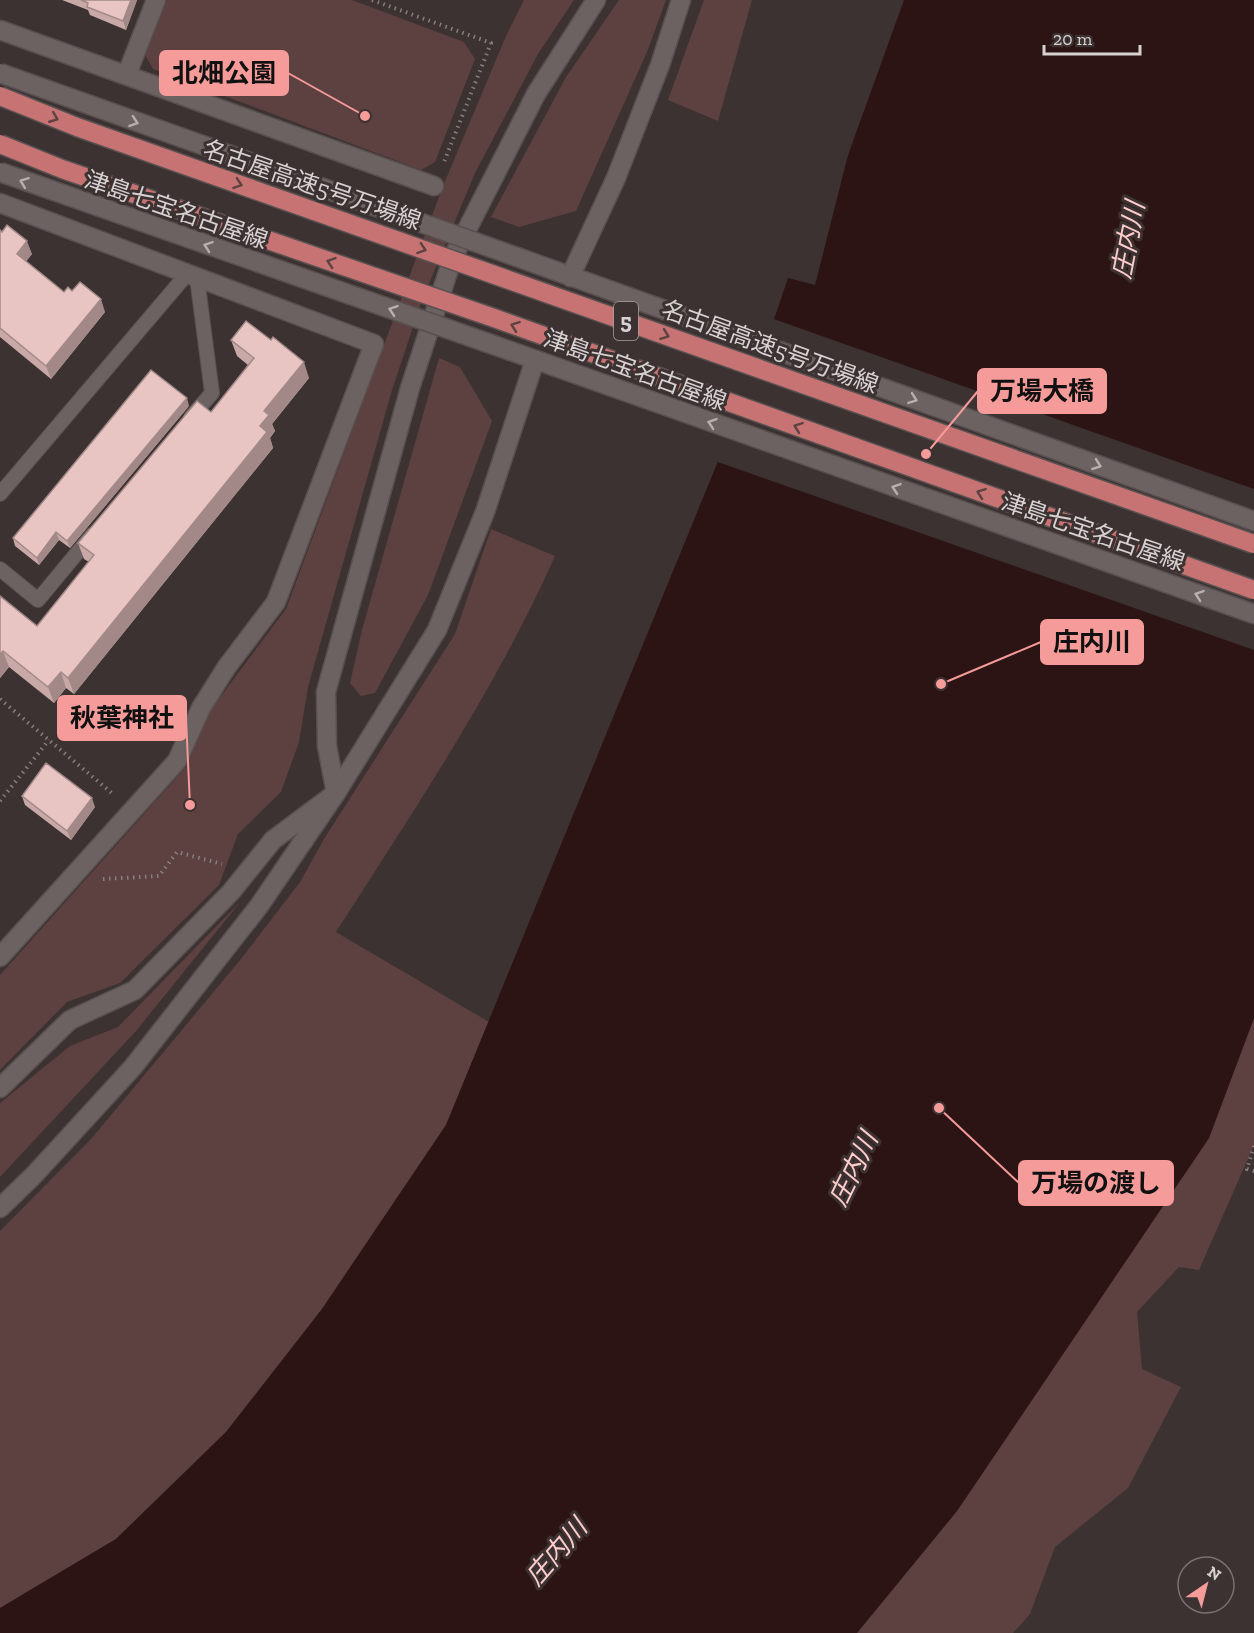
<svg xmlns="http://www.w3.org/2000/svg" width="1254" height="1633" font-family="'Zilla Slab','Noto Sans JP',serif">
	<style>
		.green { fill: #5d4040 }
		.water { fill: #2d1414 }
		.pier { fill: #3b3231 }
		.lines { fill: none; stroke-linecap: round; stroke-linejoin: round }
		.service-casing { stroke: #585050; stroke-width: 16 }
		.minor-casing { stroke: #585050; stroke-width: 21 }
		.tertiary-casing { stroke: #585050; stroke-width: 21 }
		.secondary-casing { stroke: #585050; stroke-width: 21 }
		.path { stroke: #877f7f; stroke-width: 4; stroke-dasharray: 1.5 4.5; stroke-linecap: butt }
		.service { stroke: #6c6261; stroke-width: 14 }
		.minor { stroke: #6c6261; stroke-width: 18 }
		.tertiary { stroke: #6c6261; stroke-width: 18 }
		.secondary { stroke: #6c6261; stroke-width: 18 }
		.secondary-bridge-casing { stroke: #585050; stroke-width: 21; stroke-linecap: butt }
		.motorway-bridge-casing { stroke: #585050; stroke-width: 21; stroke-linecap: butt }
		.secondary-bridge { stroke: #6c6261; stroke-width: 18 }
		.motorway-bridge { stroke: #c77373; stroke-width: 18 }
		.wall { fill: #c8a9a7 }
		.shaded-wall { fill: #a28988 }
		.building { fill: #e8c4c2; stroke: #a28988; stroke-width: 1.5 }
		.oneway { stroke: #5e4242 }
		.oneway2 { stroke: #b7b0af }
		.labels { text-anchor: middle; stroke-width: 6; stroke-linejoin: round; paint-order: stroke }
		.shield { fill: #3b3231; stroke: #a8a1a1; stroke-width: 1.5 }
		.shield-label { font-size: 22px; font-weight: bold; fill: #d7d1d1 }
		.street-label { font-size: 24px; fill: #d7d1d1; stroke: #3b3231 }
		.water-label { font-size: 26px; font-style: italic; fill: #fecdcb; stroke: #3b3231 }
		.leader { fill: none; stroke: #f59b9a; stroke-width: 2 }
		.callout-dot { fill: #f59b9a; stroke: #3b3231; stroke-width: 2 }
		.callout { fill: #f59b9a; stroke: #f59b9a; stroke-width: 2 }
		.callout-label { font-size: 26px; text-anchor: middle; font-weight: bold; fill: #111 }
	</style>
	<rect width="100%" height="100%" fill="#3b3231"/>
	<path class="green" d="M167 0H352L464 42 475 59 435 162 421 170 153 69 145 55Z
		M524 0H574L538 54 475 173 421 303 392 390 308 687 299 742 281 792 238 834 219 885 120 983 67 1002 0 1070V975L186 767 209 712 286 609 443 186 506 36Z
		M619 0H666L647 52 576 211 519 227 491 217 566 77Z
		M704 0H752L718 121 668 100Z
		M439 358 460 367 492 421 428 595 375 693 361 696 350 683 362 630Z
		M491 529 555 556C496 689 414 810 336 932L489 1022 446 1125 322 1309 226 1432 116 1539 0 1608V1231L91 1139 241 959 300 882 324 839 455 634Z
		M241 901 136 1031 0 1177V1103L70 1046 118 1027Z
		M1254 1018V1145L1199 1270 1179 1267 1137 1312 1142 1369 1181 1387 1128 1488 1055 1547 1030 1614 1013 1633H857L957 1511 1209 1138Z"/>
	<path class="water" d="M904 0H1254V1018L1209 1138 957 1511 857 1633H0V1608L116 1539 226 1432 322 1309 446 1125 764 349 788 278 815 285 848 155Z"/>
	<path class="pier" d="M771 318 1254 489V650L715 461Z"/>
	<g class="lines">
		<defs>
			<path id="service" d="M191 417 212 393 197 278
				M0 494 187 274
				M0 569 38 600 92 535"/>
			<path id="minor" d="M0 30 434 186
				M127 74 156 0
				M0 203 374 344 276 602 226 668 201 708 177 761 0 957
				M0 1088 70 1020 135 990 231 892 273 840 336 793 327 746 326 692 410 388 453 257 536 94 596 0"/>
			<path id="tertiary" d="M570 277 616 178 660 65 681 0
				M0 1208 34 1175 133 1067 259 906 336 793 437 630 485 512 535 360"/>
			<path id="secondary" d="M517 257 1254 521
				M488 343 1254 614"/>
		</defs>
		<use href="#service" class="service-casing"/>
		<use href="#minor" class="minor-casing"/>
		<use href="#tertiary" class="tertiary-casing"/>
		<use href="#secondary" class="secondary-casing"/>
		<path class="path" d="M372 0 491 43 444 162
			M0 699 113 794
			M0 801 49 740
			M103 879 159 876 177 852 222 864
			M1254 1146 1247 1169 1254 1171"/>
		<use href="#service" class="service"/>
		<use href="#minor" class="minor"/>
		<use href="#tertiary" class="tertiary"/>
		<use href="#secondary" class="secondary"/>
		<defs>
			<path id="secondary-bridge" d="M0 73 517 257
				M0 172 488 343"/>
			<path id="motorway-bridge" d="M0 96 77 127 1254 544
				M0 144 62 169 494 318 1254 590"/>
		</defs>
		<use href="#secondary-bridge" class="secondary-bridge-casing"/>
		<use href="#motorway-bridge" class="motorway-bridge-casing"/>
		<use href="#secondary-bridge" class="secondary-bridge"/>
		<use href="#motorway-bridge" class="motorway-bridge"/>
	</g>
	<path class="wall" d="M62 0H137L126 30 90 15 88 10Z
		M0 230 32 254 26 261 64 292 72 291 105 312 51 379 0 337Z
		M231 340 309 378 272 424 275 431 270 438 273 448 74 694 66 688 54 703 9 667 0 678V596L37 626 89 562 84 559 78 543 211 412 248 365 237 356Z
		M189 406 70 548 59 540 39 565 15 546 13 538Z
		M22 796 95 807 71 840 25 805Z"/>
	<path class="shaded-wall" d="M131 0H137L126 30 123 21Z
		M27 241 32 254 22 267 17 254Z
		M101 299 105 312 51 379 46 366Z
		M304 362 309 378 272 424 275 431 270 438 273 448 74 694 68 678 260 426 264 411Z
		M187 398 189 406 70 548 67 541Z
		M56 532 59 540 39 565 37 558Z
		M3 651 9 667 0 678V655Z
		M61 672 66 688 54 703 48 687Z
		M92 798 95 807 71 840 67 831Z"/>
	<path class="building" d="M81 0H131L123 21 87 7 88 3Z
		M7 225 27 241 17 254 64 292 68 287 72 291 80 282 101 299 46 366 0 328V230L2 232Z
		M246 321 271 340 273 337 304 362 264 411 269 415 260 426 267 432 68 678 61 672 48 687 3 651 0 655V596L37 626 94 555 78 543 197 401 211 412 254 358 231 340Z
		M151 370 187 398 67 541 56 532 37 558 13 538Z
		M46 763 92 798 67 831 22 796Z"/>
	<defs><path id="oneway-chevron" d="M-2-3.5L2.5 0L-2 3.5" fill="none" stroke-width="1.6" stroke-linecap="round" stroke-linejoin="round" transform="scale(1.5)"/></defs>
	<g class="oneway">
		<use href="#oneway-chevron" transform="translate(54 118) rotate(22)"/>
		<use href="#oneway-chevron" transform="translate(238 184) rotate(19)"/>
		<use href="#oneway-chevron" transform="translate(422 249) rotate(19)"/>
		<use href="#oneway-chevron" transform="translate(331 262) rotate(-161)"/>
		<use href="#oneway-chevron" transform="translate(515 326) rotate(-160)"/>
		<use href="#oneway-chevron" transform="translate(665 335) rotate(20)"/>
		<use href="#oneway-chevron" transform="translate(798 427) rotate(-160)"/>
		<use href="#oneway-chevron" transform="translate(981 493) rotate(-160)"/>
	</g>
	<g class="oneway2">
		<use href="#oneway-chevron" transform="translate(134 122) rotate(19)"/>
		<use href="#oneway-chevron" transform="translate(24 182) rotate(-159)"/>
		<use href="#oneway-chevron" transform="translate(208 246) rotate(-161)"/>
		<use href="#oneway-chevron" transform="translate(393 310) rotate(-161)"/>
		<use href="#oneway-chevron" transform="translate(913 399) rotate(20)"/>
		<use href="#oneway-chevron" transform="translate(712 423) rotate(-161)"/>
		<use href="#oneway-chevron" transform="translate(1097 465) rotate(20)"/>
		<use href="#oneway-chevron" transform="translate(896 488) rotate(-161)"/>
		<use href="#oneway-chevron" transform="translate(1199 595) rotate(-161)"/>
	</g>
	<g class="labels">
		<rect class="shield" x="614" y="302" width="24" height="38" rx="4.5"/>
		<g class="shield-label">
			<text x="626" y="329">5</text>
		</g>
		<g class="street-label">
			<text transform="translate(312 185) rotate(19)" y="8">名古屋高速5号万場線</text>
			<text transform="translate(176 210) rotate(19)" y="8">津島七宝名古屋線</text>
			<text transform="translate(770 347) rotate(20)" y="8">名古屋高速5号万場線</text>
			<text transform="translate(635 370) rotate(20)" y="8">津島七宝名古屋線</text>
			<text transform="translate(1093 532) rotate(19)" y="8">津島七宝名古屋線</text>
		</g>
		<g class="water-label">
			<text transform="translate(1128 240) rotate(-79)" y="9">庄内川</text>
			<text transform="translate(853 1169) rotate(-64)" y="9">庄内川</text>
			<text transform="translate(556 1552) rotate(-49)" y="9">庄内川</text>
		</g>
	</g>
	<path class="leader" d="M365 116L288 73M926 454L978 391M941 684L1041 642M190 805L186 718M939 1108L1019 1183"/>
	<g class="callout-dot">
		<circle cx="365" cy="116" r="6"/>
		<circle cx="926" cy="454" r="6"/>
		<circle cx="941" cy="684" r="6"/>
		<circle cx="190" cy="805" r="6"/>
		<circle cx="939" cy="1108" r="6"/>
	</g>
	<g class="callout">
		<rect x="160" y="51" width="128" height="44" rx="6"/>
		<rect x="978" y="369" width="128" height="44" rx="6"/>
		<rect x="1041" y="620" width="102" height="44" rx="6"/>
		<rect x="58" y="696" width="128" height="44" rx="6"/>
		<rect x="1019" y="1161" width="154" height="44" rx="6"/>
	</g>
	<g class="callout-label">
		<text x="224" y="82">北畑公園</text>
		<text x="1042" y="400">万場大橋</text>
		<text x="1092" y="651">庄内川</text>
		<text x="122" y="727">秋葉神社</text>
		<text x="1096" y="1192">万場の渡し</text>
	</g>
	<g transform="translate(1206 1585) rotate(35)"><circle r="28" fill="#3b3231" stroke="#797271" stroke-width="1.5"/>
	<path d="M0-4.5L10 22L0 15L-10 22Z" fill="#f59b9a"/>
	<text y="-9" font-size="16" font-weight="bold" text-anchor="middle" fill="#d7d1d1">N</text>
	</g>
	<path d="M1044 45v9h96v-9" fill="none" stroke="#d7d1d1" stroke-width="3"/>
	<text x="1053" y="45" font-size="18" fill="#d7d1d1" stroke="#3b3231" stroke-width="4.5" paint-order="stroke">20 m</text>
</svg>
